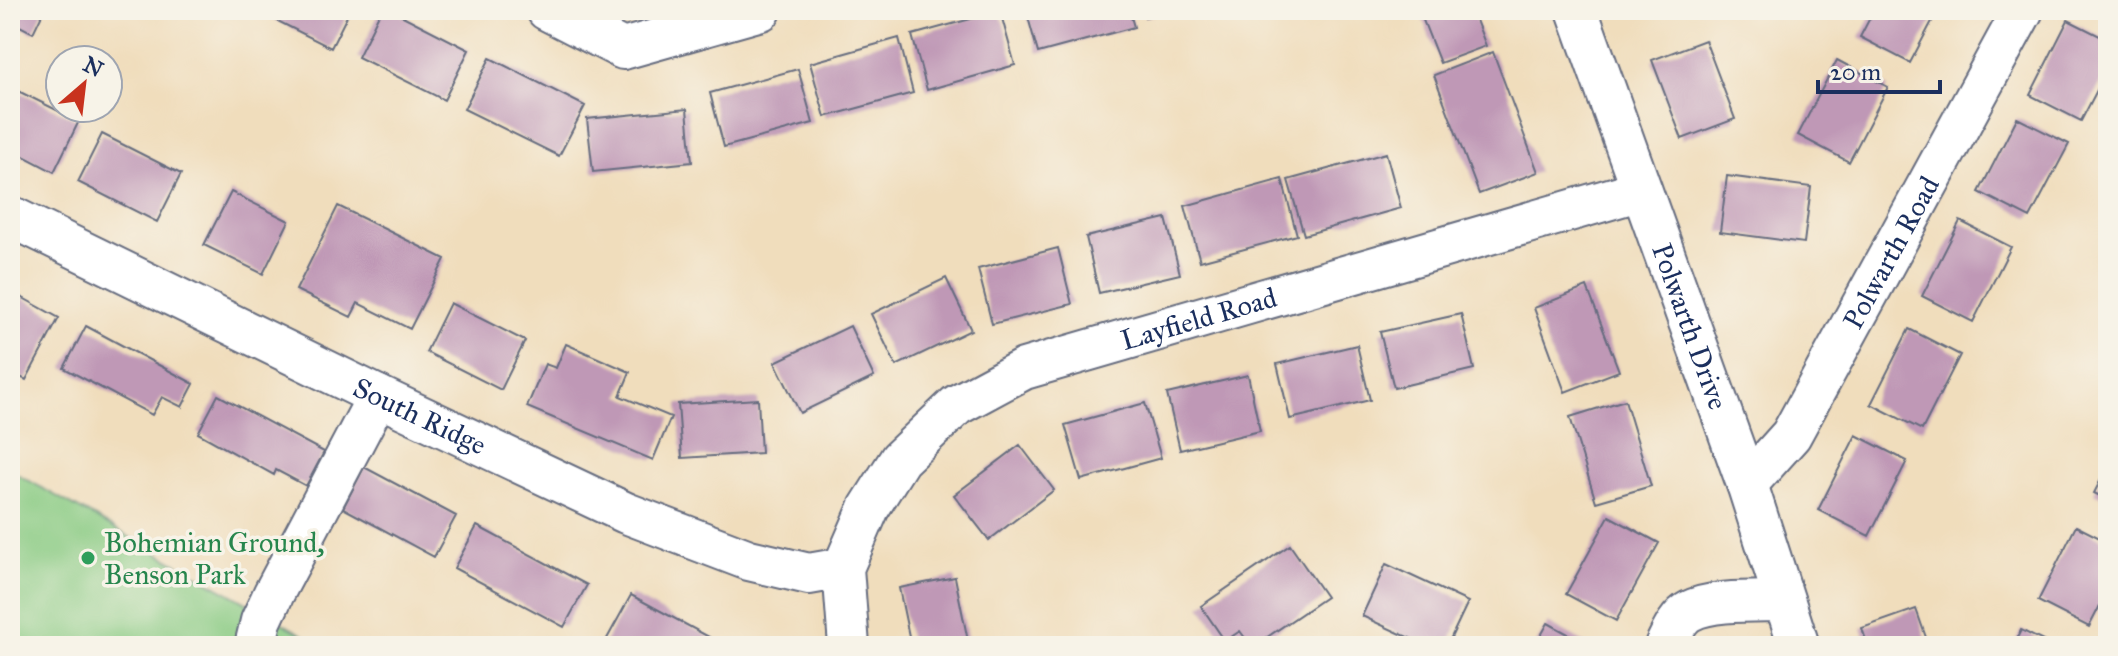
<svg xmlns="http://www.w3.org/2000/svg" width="2118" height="656" font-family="'IM FELL Great Primer',serif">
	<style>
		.pitch { fill: #88ca82; stroke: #527c70; stroke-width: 2 }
		.building { fill: #bf98b6 }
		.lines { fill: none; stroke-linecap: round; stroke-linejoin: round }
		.minor-casing { stroke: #666c7f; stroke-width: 44 }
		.minor { stroke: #fff; stroke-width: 40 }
		.leisure-dot { fill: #2e9e5b; stroke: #f7f3e8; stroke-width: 3 }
		.labels { text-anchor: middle; stroke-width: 7; stroke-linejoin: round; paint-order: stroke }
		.street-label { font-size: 28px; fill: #1b2f5e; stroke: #f7f3e8 }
		.leisure-label { font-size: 28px; fill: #27864d; stroke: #f7f3e8; text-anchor: start }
	</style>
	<rect width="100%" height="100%" fill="#f7f3e8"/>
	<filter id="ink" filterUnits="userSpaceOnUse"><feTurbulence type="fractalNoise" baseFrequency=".0125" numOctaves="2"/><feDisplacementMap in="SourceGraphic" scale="16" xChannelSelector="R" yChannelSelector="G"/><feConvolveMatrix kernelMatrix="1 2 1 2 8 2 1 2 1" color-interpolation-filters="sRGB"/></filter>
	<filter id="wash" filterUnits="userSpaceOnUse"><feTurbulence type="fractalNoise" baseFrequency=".006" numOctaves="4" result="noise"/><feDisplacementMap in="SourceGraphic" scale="32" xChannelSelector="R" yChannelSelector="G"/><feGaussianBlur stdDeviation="1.8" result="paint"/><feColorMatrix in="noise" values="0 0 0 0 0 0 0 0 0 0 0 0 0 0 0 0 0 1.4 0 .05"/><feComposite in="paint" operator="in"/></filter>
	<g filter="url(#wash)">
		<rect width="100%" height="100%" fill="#f0ddbc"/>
		<path class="pitch" d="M10 470 323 646H10Z"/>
		<g id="blocks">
			<path class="building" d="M10 10H44L33 33 10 21Z
				M256 10H350L331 48Z
				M381 10H391L469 50 444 100 358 57Z
				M1026 10H1129L1134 27 1038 53Z
				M1143 10H1169L1170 11 1145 17Z
				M1419 10H1472L1486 46 1440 63Z
				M1874 10H1938L1910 63 1860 37Z
				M1000 11 1015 65 927 90 912 35Z
				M2068 20 2108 40V69L2081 121 2030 95Z
				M899 38 913 93 825 117 810 63Z
				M1705 40 1735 119 1682 139 1652 60Z
				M1493 52 1538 172 1479 194 1434 75Z
				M490 58 585 106 559 156 464 109Z
				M1837 60 1888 87 1849 162 1798 135Z
				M798 69 813 123 724 147 710 93Z
				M10 87 79 121 54 172 10 149Z
				M687 109 692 162 593 172 587 119Z
				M2017 118 2069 144 2030 218 1979 192Z
				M102 134 181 174 157 222 78 182Z
				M1386 153 1401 208 1304 235 1288 180Z
				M1727 176 1811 187 1804 243 1720 232Z
				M1282 179 1297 235 1200 261 1185 206Z
				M231 192 289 221 263 274 204 245Z
				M338 206 445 259 410 329 358 303 351 317 296 290Z
				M1166 218 1180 274 1099 293 1086 237Z
				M1960 221 2011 247 1973 322 1922 296Z
				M1058 248 1072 304 992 324 978 269Z
				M946 278 971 330 896 366 871 314Z
				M1587 287 1619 371 1565 392 1534 308Z
				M14 293 59 318 26 380 10 372V300Z
				M450 303 525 341 501 390 426 352Z
				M1461 314 1474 369 1394 388 1380 332Z
				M86 326 194 384 182 407 162 397 152 415 64 368Z
				M850 326 874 377 800 413 775 362Z
				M1909 329 1960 355 1922 430 1871 404Z
				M566 344 630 372 620 396 671 417 653 460 527 407 545 364 556 368Z
				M1357 345 1370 400 1290 419 1277 364Z
				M1248 375 1260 431 1180 450 1167 394Z
				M218 395 324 452 306 486 276 470 274 475 198 433Z
				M758 399 761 453 682 458 678 404Z
				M1625 400 1651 486 1596 502 1570 417Z
				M1145 403 1161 458 1081 480 1065 425Z
				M1856 435 1907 461 1869 536 1818 510Z
				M1020 445 1054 490 989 540 954 495Z
				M2108 466V500L2094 493Z
				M364 467 456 516 434 557 343 508Z
				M1609 516 1659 543 1616 621 1566 594Z
				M477 526 587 585 564 627 454 568Z
				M2076 526 2108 542V590L2089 627 2038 601Z
				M1290 545 1326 597 1254 646H1251L1240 631 1225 641 1201 606Z
				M1386 564 1468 602 1447 646H1427L1362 616Z
				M955 577 969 646H911L899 588Z
				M631 595 722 644 720 646H603Z
				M1916 609 1929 646H1868L1862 628Z
				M1548 623 1590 646H1535Z
				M2021 630 2053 646H2013Z"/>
		</g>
	</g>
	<g filter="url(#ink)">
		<use href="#blocks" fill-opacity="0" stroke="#666c7f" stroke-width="2"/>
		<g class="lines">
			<defs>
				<g id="minor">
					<path d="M547 10 623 49 761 10"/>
					<path id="s1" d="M1577 10 1747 484 1799 646"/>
					<path id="s2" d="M10 216 378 396 626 513 749 560 809 574 843 568"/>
					<path id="s3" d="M1747 484 1791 435 2023 10"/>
					<path d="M255 646 261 621 274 593 378 396"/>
					<path id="s4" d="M849 646 843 568 869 508 900 459 957 405 1024 369 1641 190"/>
					<path d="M1665 646C1671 634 1678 617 1690 611 1713 599 1758 602 1784 601"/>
				</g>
			</defs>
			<use href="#minor" class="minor-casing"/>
			<use href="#minor" class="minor"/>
		</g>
	</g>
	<circle class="leisure-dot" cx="88" cy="558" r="8"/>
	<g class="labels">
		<g class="street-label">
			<text dy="10" stroke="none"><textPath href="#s3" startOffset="274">Polwarth Road</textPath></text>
			<text dy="10" stroke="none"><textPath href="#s4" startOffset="538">Layfield Road</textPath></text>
			<text dy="10" stroke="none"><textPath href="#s1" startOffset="336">Polwarth Drive</textPath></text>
			<text dy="10" stroke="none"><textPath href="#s2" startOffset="456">South Ridge</textPath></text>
		</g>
		<g class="leisure-label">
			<text x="104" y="552">Bohemian Ground,<tspan x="104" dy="32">Benson Park</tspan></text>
		</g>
	</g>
	<rect width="2118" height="656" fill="none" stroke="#f7f3e8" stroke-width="40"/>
	<g transform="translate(84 84) rotate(28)"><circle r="38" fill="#f7f3e8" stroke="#9fa5b1" stroke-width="2"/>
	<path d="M0-6L14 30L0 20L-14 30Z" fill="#c8321e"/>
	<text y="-12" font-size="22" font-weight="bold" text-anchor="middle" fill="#1b2f5e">N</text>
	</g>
	<path d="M1818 80v12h122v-12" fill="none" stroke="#1b2f5e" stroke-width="4"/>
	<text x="1830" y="80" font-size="24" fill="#1b2f5e" stroke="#f7f3e8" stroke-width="6" paint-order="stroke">20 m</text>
</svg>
